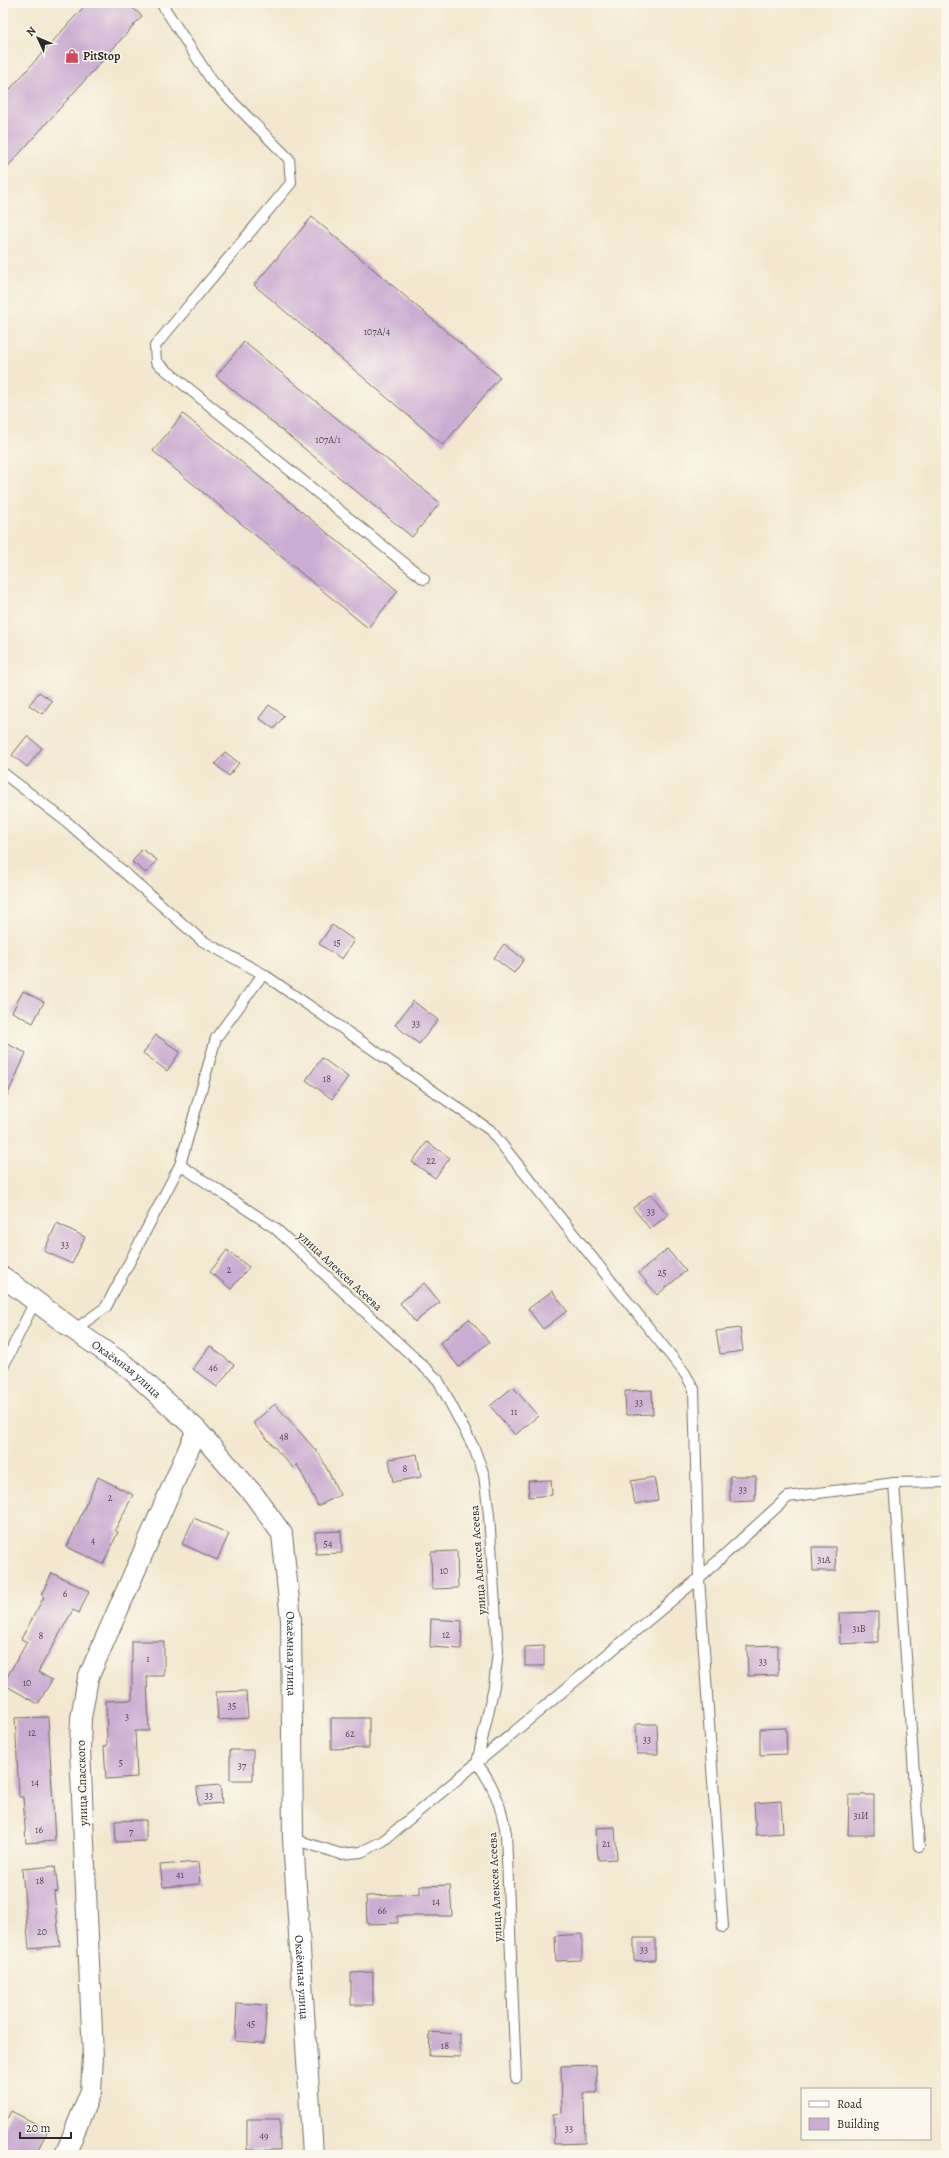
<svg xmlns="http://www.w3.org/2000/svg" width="949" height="2158" font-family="Alegreya,serif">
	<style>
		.building { fill: #cbacd2 }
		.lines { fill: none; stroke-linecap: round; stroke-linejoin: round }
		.lane-casing { stroke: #716d64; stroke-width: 12 }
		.street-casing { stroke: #716d64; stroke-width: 22 }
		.lane { stroke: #fff; stroke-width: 10 }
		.street { stroke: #fff; stroke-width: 20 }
		.labels { text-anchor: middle; stroke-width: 3; stroke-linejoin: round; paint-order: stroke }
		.number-label { font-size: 10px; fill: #534b55 }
		.poi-label { font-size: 12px; font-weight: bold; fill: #2b2b2b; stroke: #fbf7ec; text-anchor: start }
		.street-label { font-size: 12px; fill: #2b2b2b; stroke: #fbf7ec }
	</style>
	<rect width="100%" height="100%" fill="#fbf7ec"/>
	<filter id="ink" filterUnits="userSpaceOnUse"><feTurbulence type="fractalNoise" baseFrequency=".025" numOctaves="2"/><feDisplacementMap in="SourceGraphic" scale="8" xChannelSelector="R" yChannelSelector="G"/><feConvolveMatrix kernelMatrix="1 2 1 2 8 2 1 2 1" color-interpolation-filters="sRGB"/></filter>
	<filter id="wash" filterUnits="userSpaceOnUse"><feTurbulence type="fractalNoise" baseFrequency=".012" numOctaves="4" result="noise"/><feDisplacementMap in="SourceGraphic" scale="16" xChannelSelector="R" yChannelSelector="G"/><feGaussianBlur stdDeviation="0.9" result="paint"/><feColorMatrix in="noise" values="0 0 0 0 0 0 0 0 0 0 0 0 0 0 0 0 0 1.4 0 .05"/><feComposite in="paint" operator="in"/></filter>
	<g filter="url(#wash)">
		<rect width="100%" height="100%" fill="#f3e8cf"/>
		<g id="blocks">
			<path class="building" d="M87 3H127L142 16 3 172V97Z
				M312 217 500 377 443 445 254 285Z
				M244 342 440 503 412 537 216 376Z
				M183 414 398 591 368 628 153 451Z
				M39 692 52 701 42 714 29 705Z
				M269 705 284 716 274 729 259 718Z
				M27 736 42 748 27 767 12 755Z
				M225 752 239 763 229 776 215 764Z
				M142 849 157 860 146 873 132 862Z
				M332 925 354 940 342 959 319 944Z
				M504 944 524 959 514 973 494 958Z
				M23 991 44 1002 33 1023 12 1012Z
				M413 1001 438 1020 419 1044 395 1025Z
				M156 1035 180 1052 167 1071 143 1053Z
				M3 1042 26 1053 3 1105Z
				M322 1058 348 1077 332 1099 306 1080Z
				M427 1142 450 1158 435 1178 412 1162Z
				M651 1194 668 1215 650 1229 633 1208Z
				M57 1223 85 1237 72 1264 44 1251Z
				M667 1249 686 1271 657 1295 639 1273Z
				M227 1250 249 1267 231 1289 210 1272Z
				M424 1283 440 1302 415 1322 400 1303Z
				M552 1291 567 1311 543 1329 528 1309Z
				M469 1319 489 1342 459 1367 440 1343Z
				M740 1328 743 1351 720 1354 716 1331Z
				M210 1346 234 1365 217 1387 193 1369Z
				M513 1387 538 1416 515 1435 490 1406Z
				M652 1390 653 1414 626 1415 625 1391Z
				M275 1404 320 1455 340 1495 318 1506 297 1464 293 1468 253 1423Z
				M417 1454 421 1477 393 1482 389 1459Z
				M730 1476H756L755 1501 730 1502Z
				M98 1477 133 1495 115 1530 118 1532 103 1564 67 1547Z
				M654 1477 658 1500 635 1504 631 1481Z
				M551 1480 552 1495 529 1497 528 1481Z
				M194 1518 229 1534 217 1560 182 1544Z
				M341 1531 342 1553 316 1554 315 1532Z
				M812 1547H835L836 1571H813Z
				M457 1551 458 1588 432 1589 431 1552Z
				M52 1573 89 1591 79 1613 73 1610 38 1672 52 1680 38 1704 3 1684 27 1642 21 1639 44 1597 41 1595Z
				M878 1612V1642L840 1644 839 1613Z
				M431 1619 462 1621 461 1649 430 1647Z
				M132 1641H164V1676H147L149 1731H135L137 1777 106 1779 104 1746H107L106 1701 132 1700Z
				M778 1645V1675L748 1676 747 1646Z
				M544 1646V1666H525V1647Z
				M246 1691 248 1718 218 1720 216 1692Z
				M48 1717 55 1841 26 1843 23 1797H19L15 1718Z
				M331 1718H369V1748L331 1749Z
				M636 1724H657L658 1754H637Z
				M786 1728 787 1754 760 1755V1729Z
				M230 1750H253V1780H230Z
				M220 1785 222 1803 198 1805 197 1787Z
				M849 1795H874V1835H848Z
				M781 1801 783 1833 756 1835 754 1803Z
				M146 1820V1841L116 1842 115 1821Z
				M615 1827 617 1859 598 1860 596 1828Z
				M198 1862 200 1884 163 1887 160 1865Z
				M55 1866 58 1891 54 1892 60 1946 29 1949 22 1869Z
				M450 1885 452 1916H397L398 1923 367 1924 366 1896 420 1894V1886Z
				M582 1934V1960L556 1961 555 1936Z
				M634 1938H655V1960L634 1961Z
				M373 1972V2005H351V1973Z
				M237 2003 267 2005 264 2043 235 2041Z
				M430 2032 460 2034V2057L429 2056Z
				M596 2065 597 2093H584L585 2143 554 2144 553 2114 562 2113 561 2066Z
				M11 2111 48 2130 35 2155H3V2127Z
				M247 2119H280V2150H247Z"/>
		</g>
	</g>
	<g filter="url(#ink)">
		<use href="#blocks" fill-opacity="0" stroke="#716d64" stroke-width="1"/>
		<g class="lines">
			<defs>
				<path id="lane" d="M161 3 212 81 289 159 291 183 155 346 156 362 424 579
					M3 773 67 822 201 940 263 974
					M180 1165 275 1228 438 1380 474 1448 484 1475 489 1515 498 1651 494 1686 477 1763C494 1785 501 1806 506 1833L516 2078
					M74 1330 106 1307 180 1165 216 1038 263 974 490 1130 684 1372 694 1389 699 1578 723 1927
					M3 1367 35 1301
					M894 1483 919 1846
					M293 1839 341 1854 361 1852 383 1841 699 1578 788 1497 894 1483 946 1482"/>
				<g id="street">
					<path id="s1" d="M3 1277 74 1330 129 1368 197 1430 254 1495 282 1534 291 1620 293 1839 313 2155"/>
					<path d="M65 2155 91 2091 93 2057 80 1748 81 1718 88 1678 197 1430"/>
				</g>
			</defs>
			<use href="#lane" class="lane-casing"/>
			<use href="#street" class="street-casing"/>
			<use href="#lane" class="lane"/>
			<use href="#street" class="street"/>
		</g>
	</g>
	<defs>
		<symbol id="shop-bare" viewBox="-9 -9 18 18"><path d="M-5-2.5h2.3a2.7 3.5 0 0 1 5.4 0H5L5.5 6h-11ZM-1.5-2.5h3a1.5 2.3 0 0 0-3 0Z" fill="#d1495b" stroke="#fbf7ec" stroke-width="2.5" paint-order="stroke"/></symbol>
	</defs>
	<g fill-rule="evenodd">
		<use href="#shop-bare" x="62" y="46" width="20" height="20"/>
	</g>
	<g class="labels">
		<g class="number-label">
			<text x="377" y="335">107А/4</text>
			<text x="328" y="443">107А/1</text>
			<text x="337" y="946">15</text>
			<text x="416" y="1027">33</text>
			<text x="327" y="1082">18</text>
			<text x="431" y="1164">22</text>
			<text x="651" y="1215">33</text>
			<text x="65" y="1248">33</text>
			<text x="229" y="1273">2</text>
			<text x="662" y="1276">25</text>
			<text x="213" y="1371">46</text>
			<text x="639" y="1406">33</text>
			<text x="514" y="1415">11</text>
			<text x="284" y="1440">48</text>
			<text x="405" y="1472">8</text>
			<text x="743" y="1493">33</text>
			<text x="110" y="1501">2</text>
			<text x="93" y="1544">4</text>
			<text x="328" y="1547">54</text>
			<text x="824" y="1563">31А</text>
			<text x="444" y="1574">10</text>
			<text x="65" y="1597">6</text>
			<text x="859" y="1632">31В</text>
			<text x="446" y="1638">12</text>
			<text x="41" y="1639">8</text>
			<text x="148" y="1662">1</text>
			<text x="763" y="1665">33</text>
			<text x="27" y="1686">10</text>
			<text x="232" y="1709">35</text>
			<text x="127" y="1720">3</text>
			<text x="32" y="1736">12</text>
			<text x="350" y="1737">62</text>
			<text x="647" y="1743">33</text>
			<text x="121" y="1766">5</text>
			<text x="242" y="1769">37</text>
			<text x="35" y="1786">14</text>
			<text x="209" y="1799">33</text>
			<text x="861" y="1819">31И</text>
			<text x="39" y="1833">16</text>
			<text x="131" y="1835">7</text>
			<text x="606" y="1847">21</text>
			<text x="180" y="1878">41</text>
			<text x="40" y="1884">18</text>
			<text x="436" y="1905">14</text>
			<text x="382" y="1914">66</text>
			<text x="42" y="1935">20</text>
			<text x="644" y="1953">33</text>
			<text x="251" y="2027">45</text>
			<text x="445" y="2049">18</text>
			<text x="569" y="2132">33</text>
			<text x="264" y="2139">49</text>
		</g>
		<g class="poi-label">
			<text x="83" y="60">PitStop</text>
		</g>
		<g class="street-label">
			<text transform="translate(340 1271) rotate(43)" y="4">улица Алексея Асеева</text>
			<text dy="4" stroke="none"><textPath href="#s1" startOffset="154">Окаёмная улица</textPath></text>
			<text transform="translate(478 1560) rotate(-94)" y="4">улица Алексея Асеева</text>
			<text dy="4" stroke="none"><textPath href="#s1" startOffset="502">Окаёмная улица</textPath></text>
			<text transform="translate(82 1783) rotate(-92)" y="4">улица Спасского</text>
			<text transform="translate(495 1887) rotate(-93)" y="4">улица Алексея Асеева</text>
			<text dy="4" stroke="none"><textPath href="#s1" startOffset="826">Окаёмная улица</textPath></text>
		</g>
	</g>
	<rect width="949" height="2158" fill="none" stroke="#fbf7ec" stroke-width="16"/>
	<rect x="801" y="2088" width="130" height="52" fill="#fbf7ec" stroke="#a8a59f"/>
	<rect x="809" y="2101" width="20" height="6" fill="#ffffff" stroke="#a8a59f"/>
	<text x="837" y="2108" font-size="12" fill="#2b2b2b">Road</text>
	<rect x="809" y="2118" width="20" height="12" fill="#cbacd2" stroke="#a8a59f"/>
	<text x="837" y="2128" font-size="12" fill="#2b2b2b">Building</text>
	<g transform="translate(38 38) rotate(314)" stroke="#fbf7ec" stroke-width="3" paint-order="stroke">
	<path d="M0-3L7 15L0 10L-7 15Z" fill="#2b2b2b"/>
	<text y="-6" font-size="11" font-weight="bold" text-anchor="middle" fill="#2b2b2b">N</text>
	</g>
	<path d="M20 2132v6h51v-6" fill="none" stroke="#2b2b2b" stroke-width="2"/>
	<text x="26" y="2132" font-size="12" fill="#2b2b2b" stroke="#fbf7ec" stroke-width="3" paint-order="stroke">20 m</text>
</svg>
